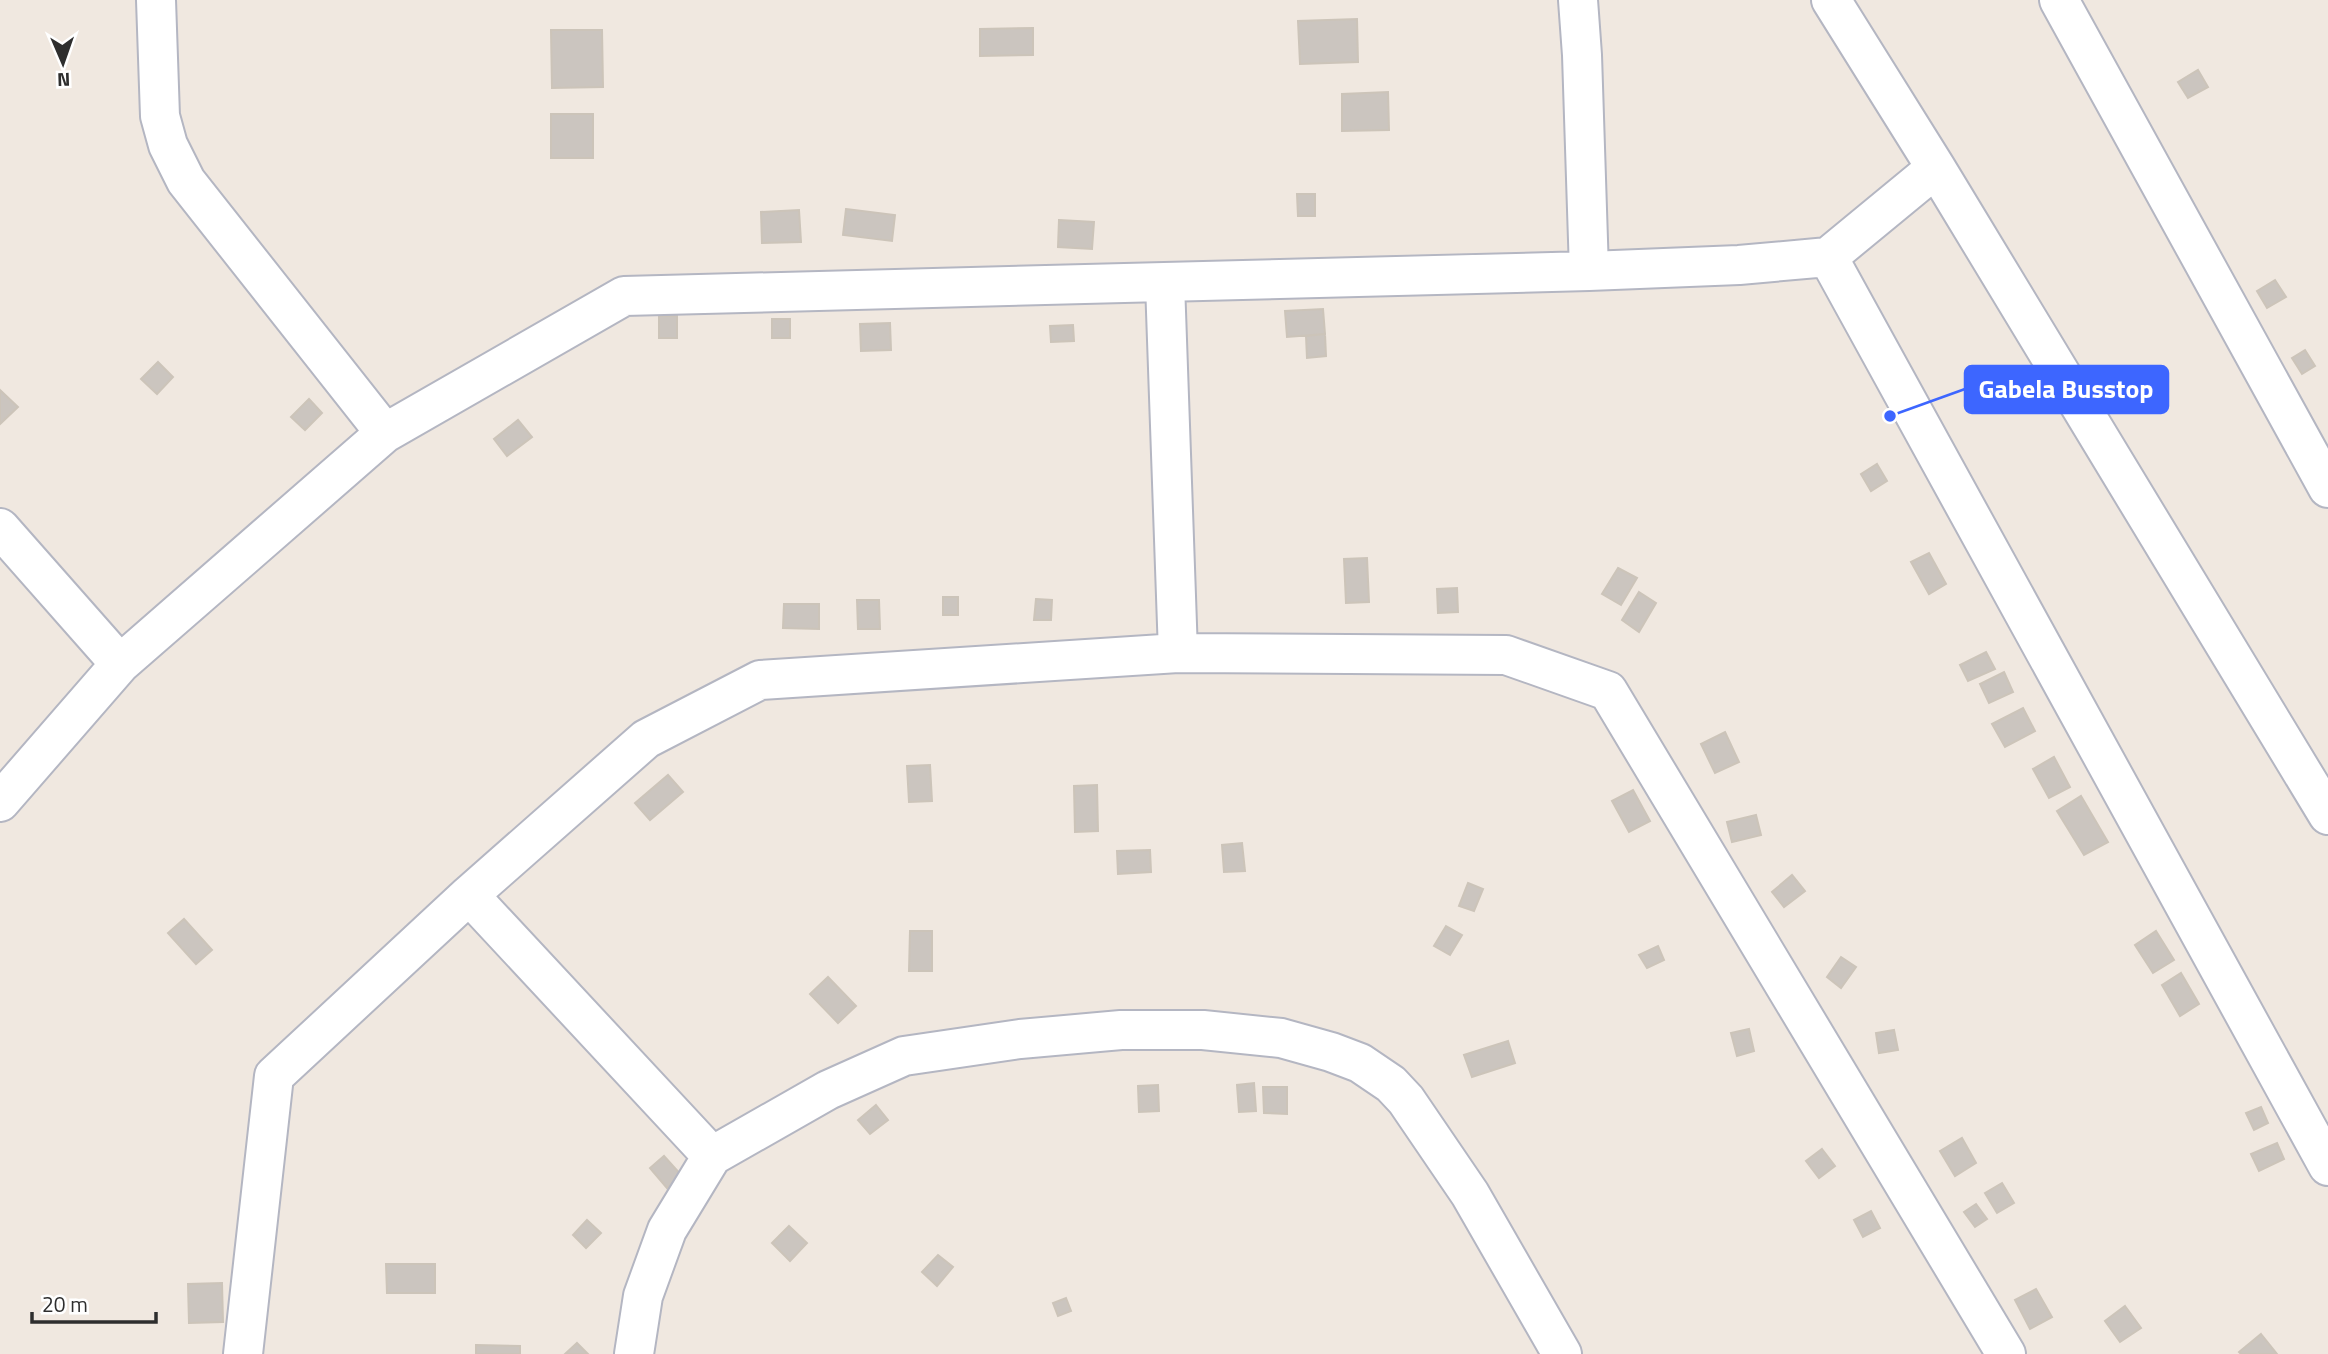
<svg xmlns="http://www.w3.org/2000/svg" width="2328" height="1354" font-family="'Titillium Web',sans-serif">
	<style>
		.building { fill: #cbc5bf; stroke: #ccc4b9; stroke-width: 2 }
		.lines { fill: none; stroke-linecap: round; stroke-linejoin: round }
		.minor-casing { stroke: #b4b6c2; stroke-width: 42 }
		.minor { stroke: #fff; stroke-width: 38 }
		.leader { fill: none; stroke: #3d66ff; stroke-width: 2.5 }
		.callout-dot { fill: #3d66ff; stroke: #fff; stroke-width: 2.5 }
		.callout { fill: #3d66ff; stroke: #3d66ff; stroke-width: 2.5 }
		.callout-label { font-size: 26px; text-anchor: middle; font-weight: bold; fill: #fff }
	</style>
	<rect width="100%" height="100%" fill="#f0e8e0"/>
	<path class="building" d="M1357 19 1358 62 1300 64 1298 21Z
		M1033 28V55L980 56V29Z
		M551 30H602L603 87 552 88Z
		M2198 70 2208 87 2188 98 2178 82Z
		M1388 92 1389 130 1342 131V94Z
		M551 114H593V158H551Z
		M1297 194H1315V216H1298Z
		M846 209 895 215 892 241 843 235Z
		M799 210 801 242 762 243 761 212Z
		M1059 220 1094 222 1092 249 1058 247Z
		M2275 280 2286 297 2267 308 2257 291Z
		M1323 309 1325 334 1287 337 1285 311Z
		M659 316H677V338H659Z
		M772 319H790V338H772Z
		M890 323 891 350 861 351 860 324Z
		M1073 325 1074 341 1051 342 1050 326Z
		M1325 334 1326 356 1307 358 1306 336Z
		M2305 350 2315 366 2302 374 2292 358Z
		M158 362 173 377 157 394 141 379Z
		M0 390 18 407 0 424Z
		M309 399 322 413 305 430 291 417Z
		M518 420 532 437 507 456 494 439Z
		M1877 464 1887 481 1871 491 1861 474Z
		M1929 553 1946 584 1929 594 1911 562Z
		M1367 558 1369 602 1346 603 1344 559Z
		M1618 568 1637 578 1621 605 1602 594Z
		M1457 588 1458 612 1438 613 1437 589Z
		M1639 592 1656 603 1639 632 1622 620Z
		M943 597H958V615H943Z
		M1036 599 1052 600 1051 620H1034Z
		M857 600H879L880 629H858Z
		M784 604H819V629L783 628Z
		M1986 652 1995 669 1968 681 1960 665Z
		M2004 672 2013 692 1989 703 1980 684Z
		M2023 708 2035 731 2005 747 1992 724Z
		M1725 732 1739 762 1715 773 1701 744Z
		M2054 757 2070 787 2049 798 2033 769Z
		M930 765 932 801 909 802 907 766Z
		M668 775 683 792 650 820 635 803Z
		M1097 785 1098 831 1075 832 1074 786Z
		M1633 790 1650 821 1629 832 1612 801Z
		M2081 796 2108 842 2084 855 2057 811Z
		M1756 815 1761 835 1732 842 1727 822Z
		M1242 843 1245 871 1224 872 1222 845Z
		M1150 850 1151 872 1118 874 1117 851Z
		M1792 875 1805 891 1784 907 1772 892Z
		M1468 883 1483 889 1474 911 1459 906Z
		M184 919 212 950 196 964 168 933Z
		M1446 926 1462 935 1450 955 1434 946Z
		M910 931H932V971H909Z
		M2156 931 2174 960 2153 973 2135 945Z
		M1658 946 1664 960 1647 968 1639 955Z
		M1841 957 1856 967 1841 988 1827 977Z
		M2181 973 2199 1004 2180 1016 2162 985Z
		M828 977 856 1006 838 1023 810 994Z
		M1749 1029 1754 1051 1737 1056 1731 1033Z
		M1894 1030 1898 1050 1879 1053 1876 1033Z
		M1508 1041 1515 1063 1472 1077 1464 1055Z
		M1254 1083 1256 1111 1239 1112 1237 1085Z
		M1158 1085 1159 1111 1139 1112 1138 1086Z
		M1263 1087H1287V1114L1264 1113Z
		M876 1105 888 1120 870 1134 858 1120Z
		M2261 1107 2268 1123 2254 1130 2246 1113Z
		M1962 1138 1976 1163 1955 1176 1940 1151Z
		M2277 1143 2284 1159 2259 1171 2251 1154Z
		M1822 1149 1835 1166 1819 1178 1806 1161Z
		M664 1156 682 1176 667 1188 650 1168Z
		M2002 1183 2014 1203 1997 1213 1985 1193Z
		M1976 1204 1987 1219 1975 1227 1964 1212Z
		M1871 1211 1880 1228 1863 1237 1854 1220Z
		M587 1220 601 1233 586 1248 573 1235Z
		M789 1226 807 1243 790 1261 772 1243Z
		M938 1255 953 1267 937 1286 922 1272Z
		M386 1264H435V1293H387Z
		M222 1283 223 1322 189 1323 188 1284Z
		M2036 1289 2052 1317 2030 1329 2015 1300Z
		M1066 1298 1071 1311 1058 1316 1053 1303Z
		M2125 1306 2141 1328 2120 1342 2105 1321Z
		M2261 1334 2277 1354H2241L2239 1352Z
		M577 1343 588 1354H565Z
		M476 1345 520 1346V1354H476Z"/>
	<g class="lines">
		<defs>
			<path id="minor" d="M156 0 160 116 168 145 186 181 385 433
				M1578 0 1582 55 1589 271
				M1831 0 1936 168 2328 815
				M2059 0 2328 488
				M1828 257 2328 1166
				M1165 283 1178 653
				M0 528 120 664
				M0 802 120 664 385 433 624 296 1589 271 1739 265 1828 257 1936 168
				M469 895 712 1156
				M243 1354 274 1076 469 895 646 739 760 680 1178 653 1506 655 1608 691 2006 1354
				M634 1354 643 1296 667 1230 712 1156 828 1090 904 1056 1020 1039 1121 1030H1203L1281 1038 1331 1052 1360 1063 1391 1084 1406 1100 1470 1194 1562 1354"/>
		</defs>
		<use href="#minor" class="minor-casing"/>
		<use href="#minor" class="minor"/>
	</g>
	<path class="leader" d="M1890 416L1965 389"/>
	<circle class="callout-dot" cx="1890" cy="416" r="7"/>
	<rect class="callout" x="1965" y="366" width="203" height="47" rx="7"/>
	<g class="callout-label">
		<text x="2066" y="398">Gabela Busstop</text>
	</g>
	<g transform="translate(63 63) rotate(178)" stroke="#ffffff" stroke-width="5" paint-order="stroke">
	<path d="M0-5L12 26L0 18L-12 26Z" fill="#2e2e2e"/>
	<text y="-10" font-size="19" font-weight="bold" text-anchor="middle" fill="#2e2e2e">N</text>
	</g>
	<path d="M32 1312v10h124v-10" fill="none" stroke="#2e2e2e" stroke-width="3.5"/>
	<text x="42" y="1312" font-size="21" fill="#2e2e2e" stroke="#ffffff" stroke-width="5" paint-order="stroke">20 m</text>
</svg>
